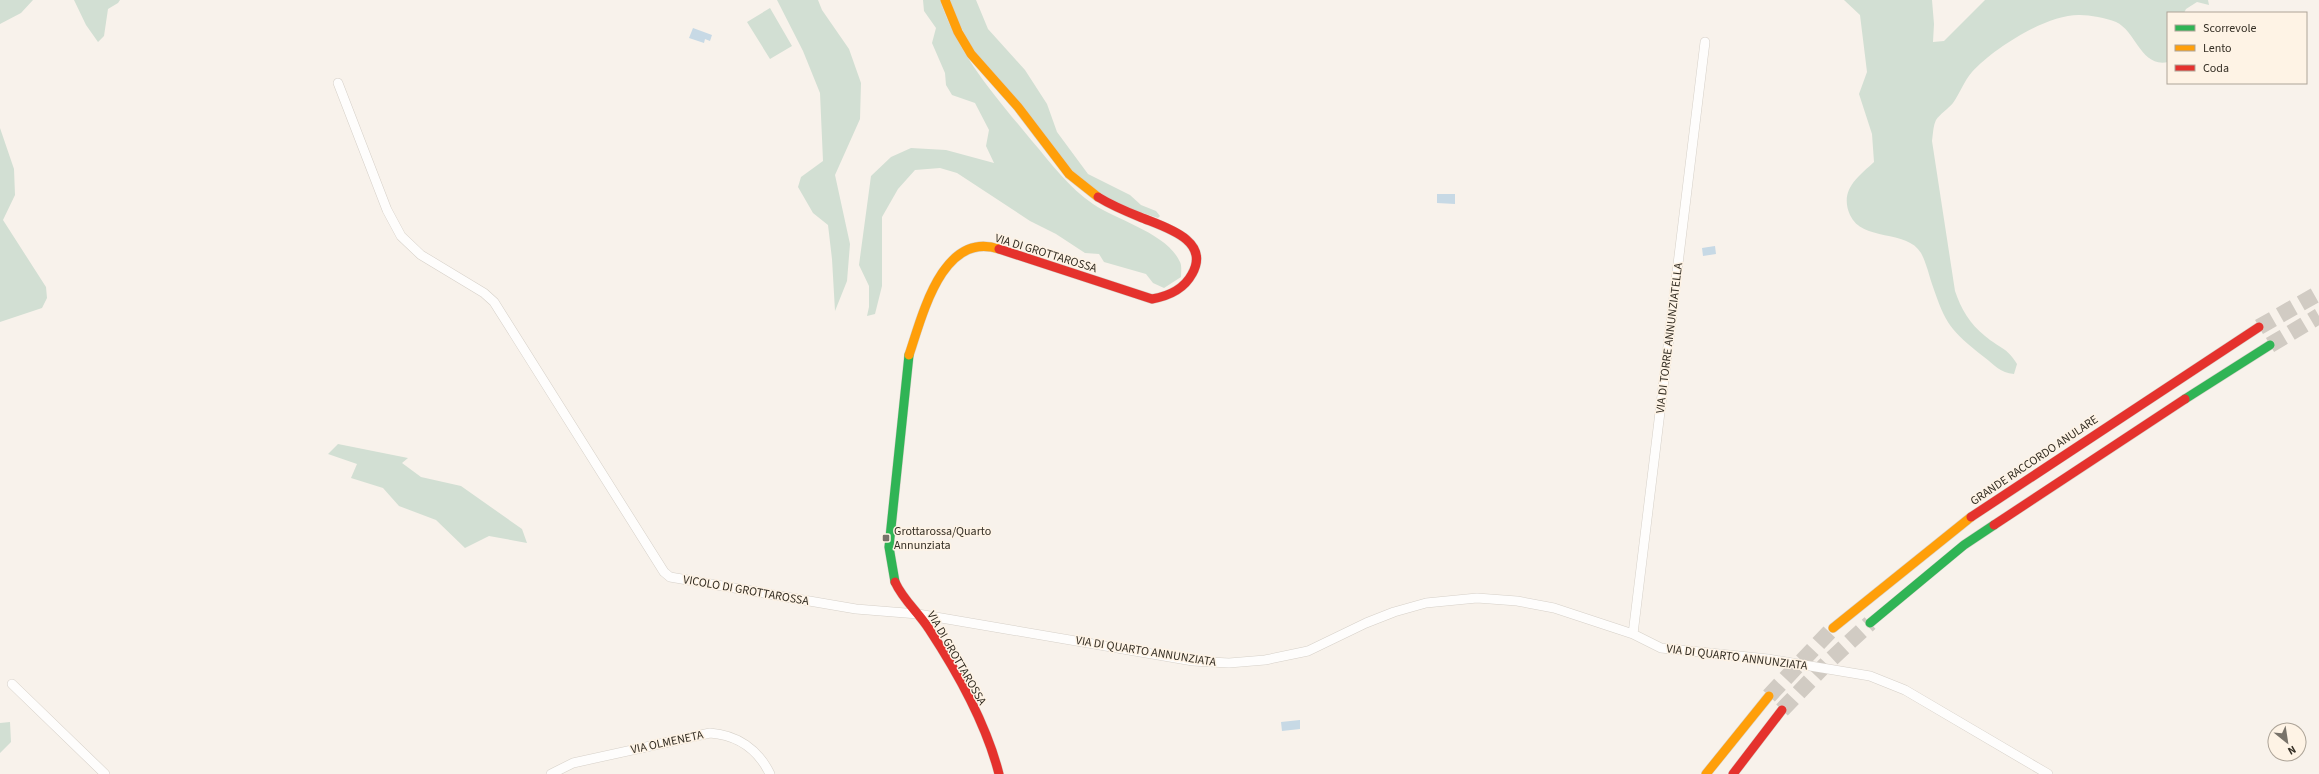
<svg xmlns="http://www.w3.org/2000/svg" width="2319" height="774" font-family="'Source Sans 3',sans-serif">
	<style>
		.green { fill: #d2dfd3 }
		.water { fill: #c7d9e5 }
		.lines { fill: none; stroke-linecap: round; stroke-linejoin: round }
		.highway-tunnel { stroke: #d1cbc3; stroke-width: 16; stroke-dasharray: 16 8; stroke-linecap: butt }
		.street-casing { stroke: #d6d0c8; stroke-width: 10 }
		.fast-casing { stroke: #d6d0c8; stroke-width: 10 }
		.slow-casing { stroke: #d6d0c8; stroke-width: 10 }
		.jam-casing { stroke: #d6d0c8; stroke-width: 10 }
		.street { stroke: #fefdfc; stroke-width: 9 }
		.fast { stroke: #30b455; stroke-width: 9 }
		.slow { stroke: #ff9f0a; stroke-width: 9 }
		.jam { stroke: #e5322d; stroke-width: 9 }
		.poi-dot { fill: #79736a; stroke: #fef3e5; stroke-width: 1.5 }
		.labels { text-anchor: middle; stroke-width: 3; stroke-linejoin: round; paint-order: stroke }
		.street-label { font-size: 12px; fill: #342e24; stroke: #fef3e5 }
		.poi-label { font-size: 12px; fill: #342e24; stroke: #fef3e5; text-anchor: start }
	</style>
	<rect width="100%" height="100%" fill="#f8f2eb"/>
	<path class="green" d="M0 0H33L21 13 0 24Z
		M74 0H120L118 3 108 9 104 36 98 42 86 25Z
		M777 0H818L822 10 849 49 861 83 860 119 835 175 850 244 847 281 835 311 832 259 828 225 813 213 798 187 801 177 823 161 820 93 803 51Z
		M923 0H940C958 55 996 97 1032 141 1051 163 1069 188 1093 204 1118 221 1167 233 1180 262 1182 266 1181 272 1181 277L1164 288 1153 283 1146 274 1104 262 1099 254 1085 253 1056 234 1030 221 957 173 940 168 915 170 898 189 882 217V286L875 314 867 316 869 307V286L859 265 871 176 891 157 911 148 946 150 994 163 986 146 989 130 975 103 952 95 946 85 945 73 932 43 936 28 924 11Z
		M947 0H976L988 29 1025 70 1047 104 1057 132 1088 174 1130 195 1141 205 1156 211 1160 216 1158 218 1127 208 1088 188 983 69Z
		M1844 0H1932L1934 24 1933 42 1944 41 1985 0H2208L2209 5 2197 2 2186 9 2184 13H2168V62C2141 68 2136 31 2116 22 2106 18 2090 15 2080 15 2047 14 1994 48 1972 72 1964 81 1960 93 1953 103 1948 109 1940 114 1936 120 1933 126 1933 135 1932 141L1955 291C1961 309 1970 324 1985 336 1999 348 2007 347 2017 364L2014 374C2000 373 1995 365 1984 357 1950 330 1946 325 1932 284 1929 275 1926 262 1921 253 1907 229 1862 242 1850 215 1839 190 1858 177 1874 162L1872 134 1859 94 1867 72 1860 15Z
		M770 8 792 46 770 59 747 22Z
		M0 128 14 169 15 195 3 220 46 287 47 298 42 308 0 322Z
		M338 444 408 458 402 463 421 477 461 486 522 529 527 543 489 536 465 548 436 520 399 506 383 488 351 478 357 464 328 454Z
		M10 722 11 742 0 753V723Z"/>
	<path class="water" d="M693 28 712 35 710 41 705 39 704 43 689 38Z
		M1437 194H1455V204L1437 203Z
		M1715 246 1716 254 1703 256 1702 248Z
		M1300 720V729L1282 731 1281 722Z"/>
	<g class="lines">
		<path class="highway-tunnel" d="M2259 327 2319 293
			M2270 345 2319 316
			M1769 696 1833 628
			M1782 710 1827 663 1870 623"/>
		<defs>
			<path id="street" d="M338 83 387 210 401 236 421 255 484 293 494 302 664 572 670 577 856 609 918 614 1193 661 1229 663 1265 660 1308 651 1366 623 1394 612 1426 603 1477 598 1517 601 1554 608 1633 634 1661 648 1768 659 1870 676 1905 690 2048 774
				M1633 634 1705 42
				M12 684 105 774
				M551 774 573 763 710 733C737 735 758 749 770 774"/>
			<path id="fast" d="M2185 399 2270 345
				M895 582 889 547 909 355
				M1870 623 1964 545 1994 525"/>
			<path id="slow" d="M945 0 958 32 971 54 1018 107 1069 174 1098 197
				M909 355C922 317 942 230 999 249
				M1833 628 1971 517
				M1706 774 1769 696"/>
			<path id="jam" d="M999 249 1152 299C1169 296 1184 289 1192 274 1212 239 1161 226 1140 217 1125 211 1111 205 1098 197
				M1971 517 2259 327
				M1994 525 2185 399
				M895 582C903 600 919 613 929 629 958 673 986 723 999 774
				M1733 774 1782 710"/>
		</defs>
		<use href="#street" class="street-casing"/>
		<use href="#fast" class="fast-casing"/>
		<use href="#slow" class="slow-casing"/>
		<use href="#jam" class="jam-casing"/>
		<use href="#street" class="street"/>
		<use href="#fast" class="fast"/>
		<use href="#slow" class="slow"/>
		<use href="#jam" class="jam"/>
	</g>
	<rect class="poi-dot" x="882" y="534" width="8" height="8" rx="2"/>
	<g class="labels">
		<g class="street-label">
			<text transform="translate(1046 253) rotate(17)" y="4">VIA DI GROTTAROSSA</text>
			<text transform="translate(1669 338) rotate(-83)" y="4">VIA DI TORRE ANNUNZIATELLA</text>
			<text transform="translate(2034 460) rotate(-34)" y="4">GRANDE RACCORDO ANULARE</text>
			<text transform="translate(746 590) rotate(10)" y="4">VICOLO DI GROTTAROSSA</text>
			<text transform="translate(1146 651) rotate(9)" y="4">VIA DI QUARTO ANNUNZIATA</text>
			<text transform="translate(1737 657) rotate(7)" y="4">VIA DI QUARTO ANNUNZIATA</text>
			<text transform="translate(957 658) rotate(60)" y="4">VIA DI GROTTAROSSA</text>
			<text transform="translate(667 742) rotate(-12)" y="4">VIA OLMENETA</text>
		</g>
		<g class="poi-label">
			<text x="894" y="535">Grottarossa/Quarto<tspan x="894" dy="14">Annunziata</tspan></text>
		</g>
	</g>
	<rect x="2167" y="12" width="140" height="72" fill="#fef3e5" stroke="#ada498"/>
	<rect x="2175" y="25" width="20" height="6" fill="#30b455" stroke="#ada498"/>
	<text x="2203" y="32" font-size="12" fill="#342e24">Scorrevole</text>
	<rect x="2175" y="45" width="20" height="6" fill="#ff9f0a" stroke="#ada498"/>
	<text x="2203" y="52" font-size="12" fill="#342e24">Lento</text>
	<rect x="2175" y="65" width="20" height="6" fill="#e5322d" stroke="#ada498"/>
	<text x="2203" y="72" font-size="12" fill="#342e24">Coda</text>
	<g transform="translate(2287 742) rotate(150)"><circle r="19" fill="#fef3e5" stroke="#ada498"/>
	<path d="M0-3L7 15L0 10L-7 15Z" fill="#79736a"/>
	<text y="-6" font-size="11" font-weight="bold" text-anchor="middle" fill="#342e24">N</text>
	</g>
</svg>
